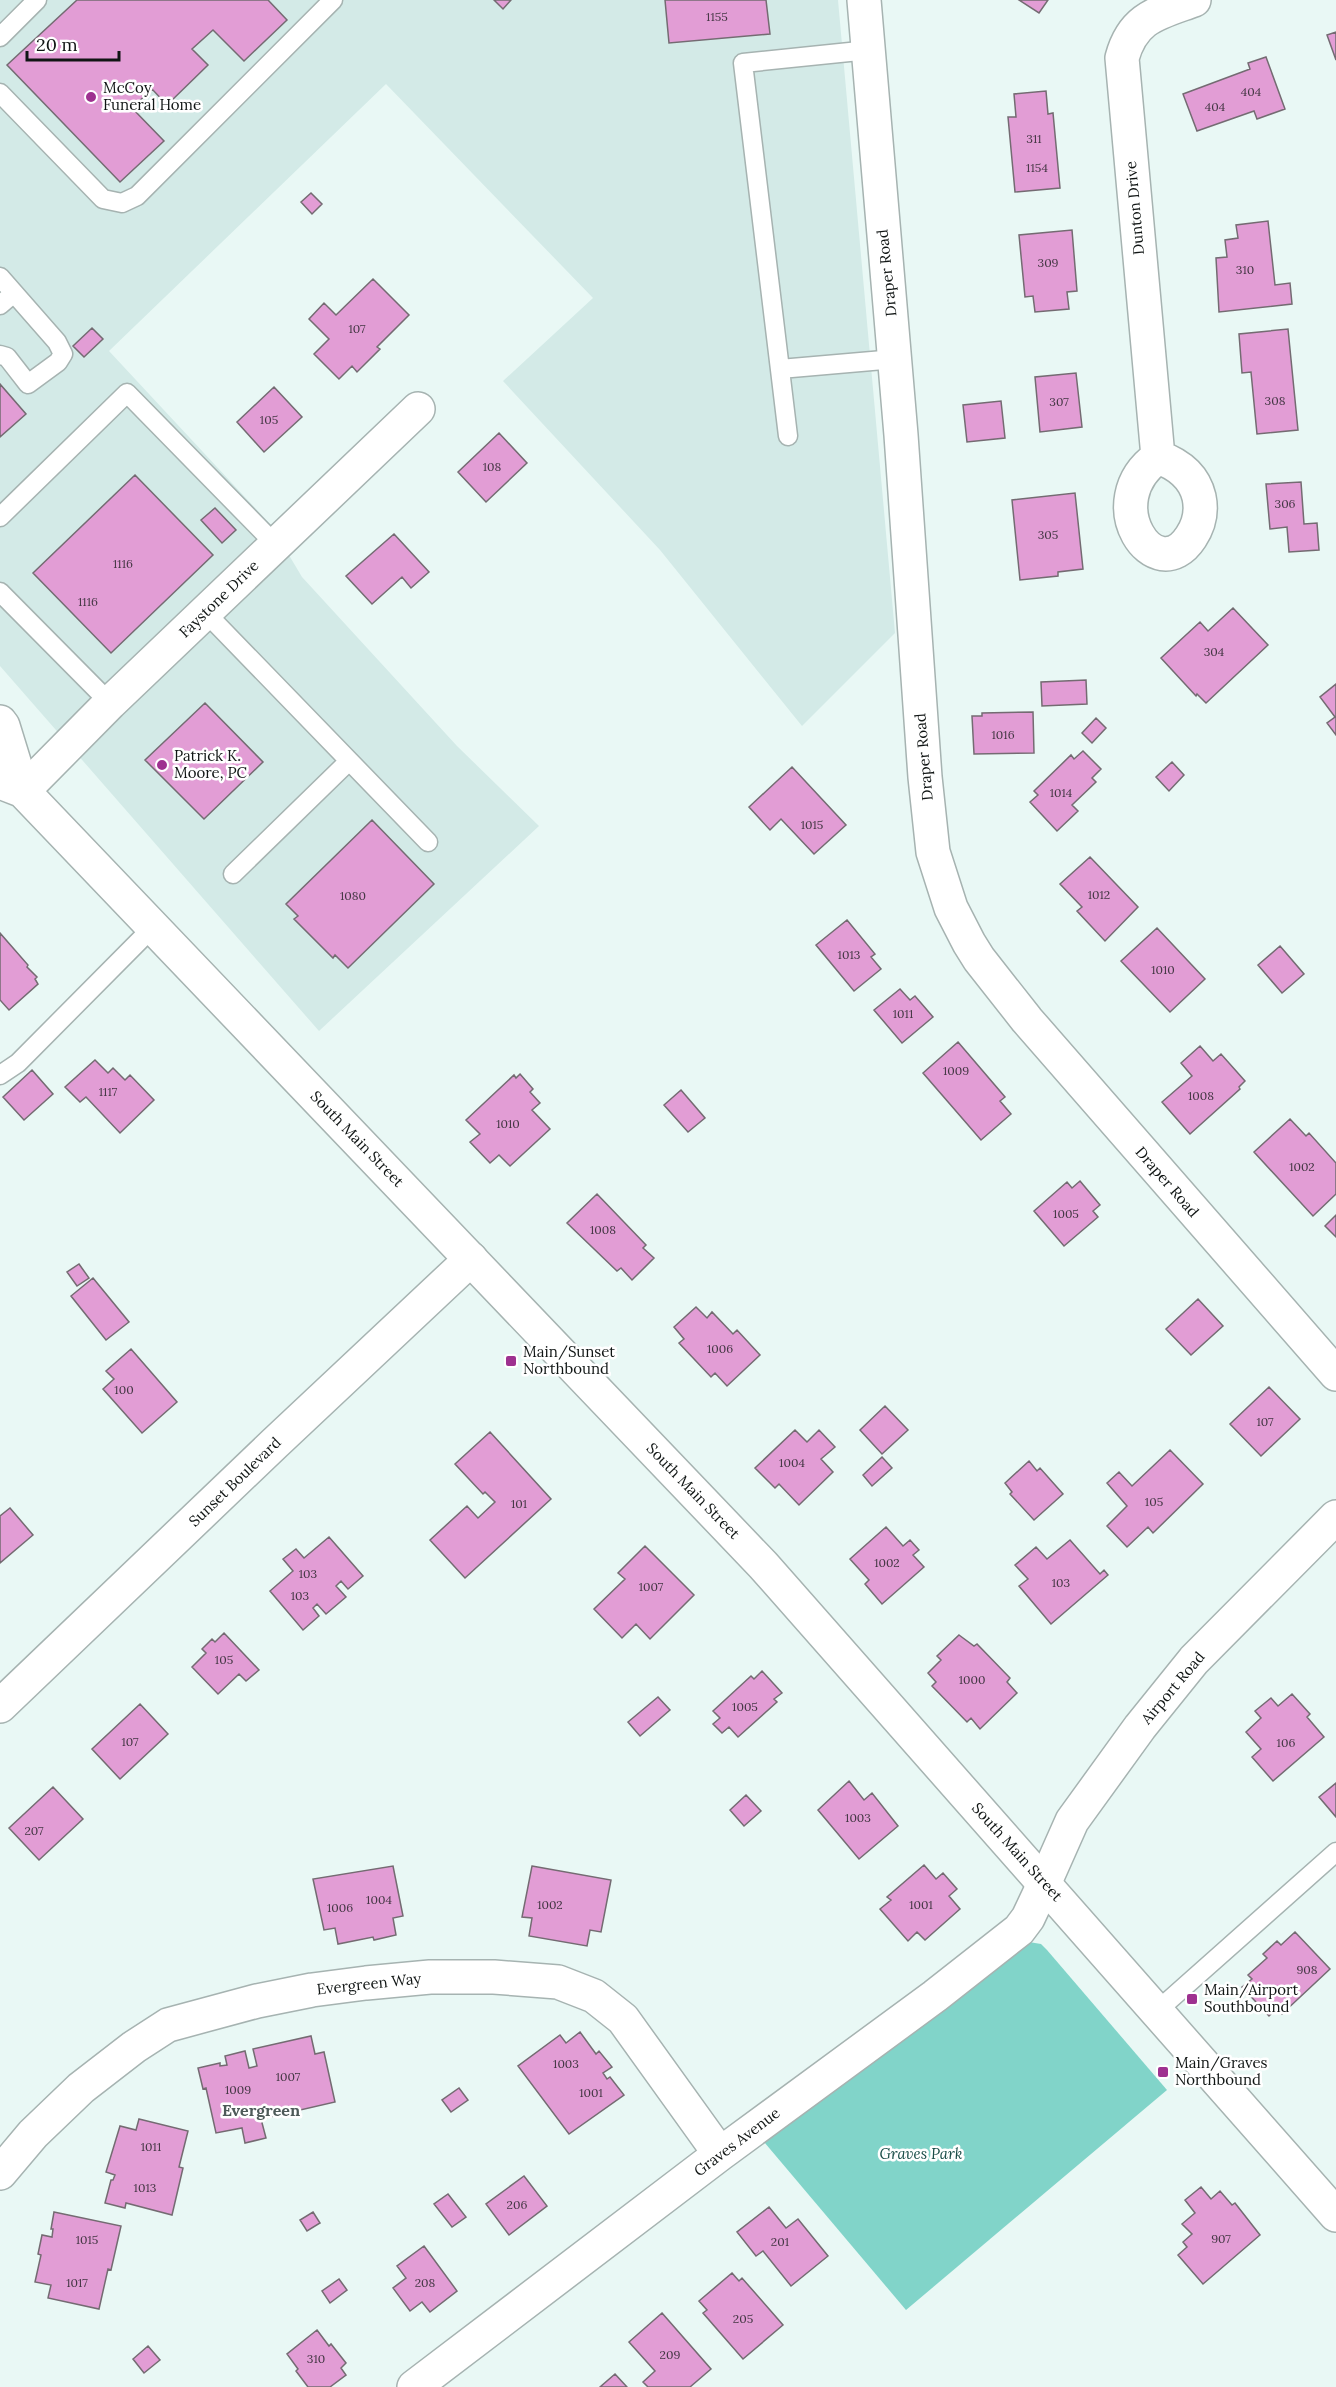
<svg xmlns="http://www.w3.org/2000/svg" width="1336" height="2387" font-family="Lora,serif">
	<style>
		.built { fill: #d3eae7 }
		.green { fill: #81d4c9 }
		.building { fill: #e29dd5; stroke: #746b72; stroke-width: 1.5 }
		.lines { fill: none; stroke-linecap: round; stroke-linejoin: round }
		.lane-casing { stroke: #a6b3b1; stroke-width: 21 }
		.street-casing { stroke: #a6b3b1; stroke-width: 36 }
		.secondary-casing { stroke: #a6b3b1; stroke-width: 36 }
		.primary-casing { stroke: #a6b3b1; stroke-width: 36 }
		.lane { stroke: #fff; stroke-width: 18 }
		.street { stroke: #fff; stroke-width: 33 }
		.secondary { stroke: #fff; stroke-width: 33 }
		.primary { stroke: #fff; stroke-width: 33 }
		.poi-dot { fill: #9e3190; stroke: #fff; stroke-width: 2 }
		.labels { text-anchor: middle; stroke-width: 5; stroke-linejoin: round; paint-order: stroke }
		.number-label { font-size: 12px; fill: #443744 }
		.poi-label { font-size: 15px; fill: #101514; stroke: #fff; text-anchor: start }
		.street-label { font-size: 15px; fill: #101514; stroke: #fff }
		.park-label { font-size: 15px; font-style: italic; fill: #184c47; stroke: #fff }
		.neighbourhood-label { font-size: 16px; font-weight: bold; fill: #4e5a59; stroke: #fff }
	</style>
	<rect width="100%" height="100%" fill="#e9f8f5"/>
	<path class="built" d="M0 0H838L895 633 802 726 660 550 503 381 593 298 386 84 109 351 271 525 302 577 457 746 539 826 319 1031 0 666Z"/>
	<path class="green" d="M1029 1942 1041 1944 1047 1950 1167 2090 906 2310 759 2136Z"/>
	<path class="building" d="M77 0H268L287 20 244 61 213 30 192 49 208 65 167 105 152 89 132 108 164 141 120 182 7 65Z
		M494 0H511L503 9Z
		M665 0H766L770 34 669 43Z
		M1019 0H1048L1039 13Z
		M1336 32V60L1327 35Z
		M1266 57 1285 109 1257 119 1254 111 1197 131 1183 94 1250 69 1248 63Z
		M1046 91 1048 114 1053 113 1060 188 1015 192 1008 117H1016L1014 94Z
		M311 193 322 204 312 214 301 202Z
		M1268 221 1275 285 1290 283 1292 304 1219 312 1216 258 1227 257 1225 240 1238 238 1236 225Z
		M1072 230 1077 291 1067 292 1069 309 1035 312 1033 296 1025 297 1019 235Z
		M373 279 409 315 377 347 380 349 357 372 352 366 339 379 314 354 329 339 309 319 324 303 336 315Z
		M92 328 103 339 84 357 73 346Z
		M1288 329 1298 430 1257 434 1251 372 1242 373 1239 334Z
		M1076 373 1082 427 1040 432 1035 377Z
		M0 384 26 414 0 437Z
		M274 387 302 417 264 452 237 422Z
		M1001 401 1005 438 967 442 963 405Z
		M499 433 527 463 486 502 458 472Z
		M135 475 213 555 111 653 33 573Z
		M1301 482 1304 524 1317 523 1319 550 1289 552 1287 527 1270 529 1266 484Z
		M1075 493 1083 569 1058 572V576L1020 580 1012 500Z
		M215 508 236 530 222 543 201 520Z
		M394 534 429 572 411 588 402 577 372 604 346 576Z
		M1233 608 1268 645 1206 703 1197 694 1196 696 1161 658 1200 622 1208 631Z
		M1086 680 1087 704 1042 706 1041 682Z
		M1336 684V735L1327 723 1335 717 1320 697Z
		M205 703 263 762 204 819 145 760Z
		M1033 712 1034 753 974 754 972 716H982V713Z
		M1096 718 1106 728 1092 743 1082 733Z
		M1083 751 1101 769 1092 778 1096 782 1072 805 1078 811 1057 831 1030 802 1038 795 1034 791 1071 755 1074 759Z
		M1172 762 1184 775 1169 791 1156 777Z
		M792 767 846 825 814 854 781 819 770 830 749 807Z
		M372 820 434 884 348 968 335 955 333 958 294 919 298 916 286 904Z
		M1090 857 1138 907 1105 941 1077 911 1082 907 1060 884Z
		M847 920 875 954 871 957 881 969 854 991 816 945Z
		M1157 928 1205 979 1170 1012 1121 961Z
		M0 933 28 965 27 967 37 977 35 979 38 984 9 1010 0 1000Z
		M1280 946 1304 974 1282 993 1258 965Z
		M900 989 910 1000 915 996 933 1017 902 1043 874 1010Z
		M958 1042 1005 1097 1000 1101 1011 1114 981 1140 923 1073Z
		M1200 1046 1213 1061 1221 1054 1245 1081 1239 1087 1240 1089 1190 1134 1162 1102 1192 1076 1181 1063Z
		M95 1060 108 1073 113 1068 125 1080 130 1075 154 1100 120 1133 86 1097 80 1102 65 1087Z
		M32 1070 53 1094 24 1120 3 1097Z
		M520 1074 533 1089 530 1092 540 1103 532 1110 550 1129 510 1166 499 1155 490 1163 470 1142 480 1134 466 1120 514 1075 516 1078Z
		M681 1090 705 1118 688 1132 664 1105Z
		M1290 1119 1306 1136 1309 1133 1336 1163V1194L1313 1216 1254 1152Z
		M1080 1181 1100 1205 1093 1211 1098 1217 1064 1246 1034 1211 1067 1182 1072 1188Z
		M597 1194 646 1245 643 1248 654 1258 632 1280 621 1268 617 1271 567 1223Z
		M1336 1215V1237L1325 1226Z
		M79 1264 89 1278 77 1286 67 1272Z
		M93 1278 129 1322 106 1340 71 1296Z
		M1198 1299 1223 1326 1191 1355 1166 1329Z
		M696 1307 707 1318 712 1312 733 1334 737 1330 760 1355 727 1386 715 1373 711 1377 679 1343 684 1339 674 1327Z
		M131 1349 177 1402 142 1433 103 1389 114 1379 106 1371Z
		M1269 1387 1300 1419 1261 1456 1230 1424Z
		M885 1406 908 1430 882 1454 860 1430Z
		M795 1430 807 1442 819 1430 835 1447 821 1459 833 1472 799 1505 779 1484 775 1488 755 1468Z
		M490 1432 551 1499 465 1578 430 1540 467 1506 478 1518 495 1502 485 1492 483 1494 455 1464Z
		M1170 1450 1203 1484 1153 1533 1148 1527 1127 1547 1107 1526 1127 1506 1107 1483 1119 1472 1132 1486Z
		M882 1457 892 1468 872 1486 863 1475Z
		M1029 1461 1037 1471 1040 1468 1063 1494 1034 1520 1010 1494 1012 1492 1005 1483Z
		M10 1508 33 1535 0 1563V1516Z
		M886 1527 903 1546 910 1540 919 1550 913 1555 924 1567 882 1604 865 1584 869 1580 850 1559Z
		M329 1537 363 1576 348 1589 341 1581 336 1586 346 1597 326 1614 317 1604 313 1608 319 1616 303 1630 270 1591 293 1571 283 1559 296 1549 304 1558Z
		M1070 1540 1100 1574 1104 1570 1108 1575 1051 1624 1019 1586 1028 1579 1015 1565 1036 1547 1047 1559Z
		M645 1546 694 1595 650 1639 636 1624 622 1638 594 1609 625 1579 618 1573Z
		M224 1633 259 1670 246 1681 239 1674 218 1694 192 1667 206 1653 202 1649 212 1639 215 1642Z
		M959 1635 974 1646 977 1644 1010 1678 1007 1682 1017 1693 980 1729 971 1718 967 1722 932 1686 936 1682 928 1673 941 1660 937 1656Z
		M762 1671 782 1693 774 1699 777 1702 738 1737 729 1727 722 1733 713 1724 720 1718 713 1711 751 1676 754 1679Z
		M1292 1694 1310 1714 1307 1717 1324 1737 1273 1781 1252 1757 1261 1749 1246 1732 1261 1718 1255 1711 1271 1698 1278 1706Z
		M658 1697 670 1710 640 1736 628 1722Z
		M140 1704 168 1734 120 1779 92 1749Z
		M849 1781 864 1800 872 1793 898 1826 859 1859 818 1810Z
		M1336 1783V1817L1319 1797Z
		M53 1787 83 1819 39 1860 9 1828Z
		M746 1795 761 1811 744 1826 730 1810Z
		M924 1865 936 1879 943 1873 957 1889 949 1896 960 1909 925 1940 917 1932 908 1941 880 1909 891 1900 887 1897Z
		M393 1866 403 1916 393 1918 396 1935 374 1940 373 1937 338 1944 335 1928 324 1930 313 1879Z
		M532 1866 611 1880 601 1932 590 1930 587 1946 529 1936 532 1918 522 1917Z
		M1295 1932 1330 1969 1282 2014 1277 2008 1269 2016 1242 1987 1252 1979 1248 1975 1267 1958 1263 1954 1277 1941 1281 1945Z
		M580 2032 596 2054 599 2051 612 2067 603 2073 607 2079 610 2077 624 2095 569 2134 518 2066 560 2035 566 2043Z
		M311 2036 315 2054 324 2052 335 2102 261 2119 266 2138 245 2143 242 2128 216 2133 206 2088 203 2089 198 2068 220 2063V2066L227 2065 225 2056 245 2051 249 2068 257 2066 253 2049Z
		M459 2088 468 2100 451 2112 442 2100Z
		M139 2119 188 2131 179 2167 183 2168 172 2215 126 2203 125 2208 105 2203 111 2180H113L115 2175 106 2172 120 2126 136 2130Z
		M524 2176 547 2206 509 2235 486 2204Z
		M1201 2187 1211 2199 1220 2191 1232 2205 1235 2203 1260 2235 1203 2284 1178 2255 1187 2247 1183 2242 1192 2234 1182 2224 1195 2213 1185 2200Z
		M448 2194 466 2217 452 2227 434 2204Z
		M769 2207 786 2228 798 2219 828 2256 791 2286 763 2251 756 2256 737 2232Z
		M54 2212 121 2226 111 2270 108 2269 99 2309 48 2298 51 2285 35 2282 41 2255 38 2254 42 2235 52 2237 53 2229H51Z
		M313 2212 320 2223 307 2231 300 2220Z
		M424 2246 457 2291 430 2312 422 2302 410 2311 393 2288 406 2278 397 2266Z
		M732 2273 739 2281 742 2278 783 2325 743 2359 703 2313 707 2310 699 2301Z
		M339 2279 347 2290 330 2303 322 2291Z
		M662 2313 711 2369 690 2387H648L643 2382 655 2371 629 2342Z
		M317 2330 329 2346 331 2344 346 2363 341 2368 346 2375 330 2387H308L296 2371 298 2369 287 2354Z
		M148 2346 160 2360 144 2373 133 2359Z
		M615 2374 627 2387H600Z"/>
	<g class="lines">
		<defs>
			<path id="lane" d="M0 37 37 0
				M0 93 103 199 122 203 137 196 333 0
				M0 277 57 342 63 354 58 362 28 384 7 357 0 355
				M0 305 14 293
				M780 369 895 359
				M788 436 743 63 869 50
				M0 517 127 393 276 545
				M0 592 110 703
				M205 612 428 842
				M233 874 349 761
				M0 1075 18 1063 153 927
				M1157 2011 1336 1852"/>
			<path id="street" d="M864 0 901 435 925 777 933 852 951 908 969 943 979 959 1027 1020 1336 1374
				M1158 457 1122 58C1133 17 1158 13 1194 0
				M1158 457C1178 464 1194 476 1199 497 1202 511 1199 525 1191 537 1156 591 1095 502 1158 457Z
				M23 791 110 703 418 409
				M0 1706 274 1444 471 1259
				M0 2173 33 2134 81 2088 134 2047 168 2025 257 2001 312 1990 366 1983 430 1977H494L558 1982 594 1996 623 2019 720 2154
				M414 2387 720 2154 935 1996 1019 1930 1028 1918 1044 1884"/>
			<path id="secondary" d="M1044 1884 1072 1821 1140 1727 1194 1660 1336 1517"/>
			<path id="primary" d="M0 722 3 726 23 791
				M0 782 23 791 763 1565 1336 2215"/>
		</defs>
		<use href="#lane" class="lane-casing"/>
		<use href="#street" class="street-casing"/>
		<use href="#secondary" class="secondary-casing"/>
		<use href="#primary" class="primary-casing"/>
		<use href="#lane" class="lane"/>
		<use href="#street" class="street"/>
		<use href="#secondary" class="secondary"/>
		<use href="#primary" class="primary"/>
	</g>
	<g class="poi-dot">
		<circle cx="91" cy="97" r="6"/>
		<circle cx="162" cy="765" r="6"/>
		<rect x="505" y="1355" width="12" height="12" rx="3"/>
		<rect x="1186" y="1993" width="12" height="12" rx="3"/>
		<rect x="1157" y="2066" width="12" height="12" rx="3"/>
	</g>
	<g class="labels">
		<g class="number-label">
			<text x="717" y="21">1155</text>
			<text x="1251" y="96">404</text>
			<text x="1215" y="111">404</text>
			<text x="1034" y="143">311</text>
			<text x="1037" y="172">1154</text>
			<text x="1048" y="267">309</text>
			<text x="1245" y="274">310</text>
			<text x="357" y="333">107</text>
			<text x="1275" y="405">308</text>
			<text x="1059" y="406">307</text>
			<text x="269" y="424">105</text>
			<text x="492" y="471">108</text>
			<text x="1285" y="508">306</text>
			<text x="1048" y="539">305</text>
			<text x="123" y="568">1116</text>
			<text x="88" y="606">1116</text>
			<text x="1214" y="656">304</text>
			<text x="1003" y="739">1016</text>
			<text x="1061" y="797">1014</text>
			<text x="812" y="829">1015</text>
			<text x="1099" y="899">1012</text>
			<text x="353" y="900">1080</text>
			<text x="849" y="959">1013</text>
			<text x="1163" y="974">1010</text>
			<text x="903" y="1018">1011</text>
			<text x="956" y="1075">1009</text>
			<text x="108" y="1096">1117</text>
			<text x="1201" y="1100">1008</text>
			<text x="508" y="1128">1010</text>
			<text x="1302" y="1171">1002</text>
			<text x="1066" y="1218">1005</text>
			<text x="603" y="1234">1008</text>
			<text x="720" y="1353">1006</text>
			<text x="124" y="1394">100</text>
			<text x="1265" y="1426">107</text>
			<text x="792" y="1467">1004</text>
			<text x="1154" y="1506">105</text>
			<text x="519" y="1508">101</text>
			<text x="887" y="1567">1002</text>
			<text x="308" y="1578">103</text>
			<text x="1061" y="1587">103</text>
			<text x="651" y="1591">1007</text>
			<text x="300" y="1600">103</text>
			<text x="224" y="1664">105</text>
			<text x="972" y="1684">1000</text>
			<text x="745" y="1711">1005</text>
			<text x="130" y="1746">107</text>
			<text x="1286" y="1747">106</text>
			<text x="858" y="1822">1003</text>
			<text x="34" y="1835">207</text>
			<text x="379" y="1904">1004</text>
			<text x="550" y="1909">1002</text>
			<text x="921" y="1909">1001</text>
			<text x="340" y="1912">1006</text>
			<text x="1307" y="1974">908</text>
			<text x="566" y="2068">1003</text>
			<text x="288" y="2081">1007</text>
			<text x="238" y="2094">1009</text>
			<text x="591" y="2097">1001</text>
			<text x="151" y="2151">1011</text>
			<text x="145" y="2192">1013</text>
			<text x="517" y="2209">206</text>
			<text x="1221" y="2243">907</text>
			<text x="87" y="2244">1015</text>
			<text x="780" y="2246">201</text>
			<text x="77" y="2287">1017</text>
			<text x="425" y="2287">208</text>
			<text x="743" y="2323">205</text>
			<text x="670" y="2359">209</text>
			<text x="316" y="2363">310</text>
		</g>
		<g class="poi-label">
			<text x="103" y="93">McCoy<tspan x="103" dy="17">Funeral Home</tspan></text>
			<text x="174" y="761">Patrick K.<tspan x="174" dy="17">Moore, PC</tspan></text>
			<text x="523" y="1357">Main/Sunset<tspan x="523" dy="17">Northbound</tspan></text>
			<text x="1204" y="1995">Main/Airport<tspan x="1204" dy="17">Southbound</tspan></text>
			<text x="1175" y="2068">Main/Graves<tspan x="1175" dy="17">Northbound</tspan></text>
		</g>
		<g class="street-label">
			<text transform="translate(1135 208) rotate(-95)" y="5">Dunton Drive</text>
			<text transform="translate(887 273) rotate(-96)" y="5">Draper Road</text>
			<text transform="translate(219 599) rotate(-44)" y="5">Faystone Drive</text>
			<text transform="translate(924 757) rotate(-95)" y="5">Draper Road</text>
			<text transform="translate(357 1139) rotate(46)" y="5">South Main Street</text>
			<text transform="translate(1167 1182) rotate(49)" y="5">Draper Road</text>
			<text transform="translate(235 1482) rotate(-44)" y="5">Sunset Boulevard</text>
			<text transform="translate(693 1491) rotate(46)" y="5">South Main Street</text>
			<text transform="translate(1173 1688) rotate(-50)" y="5">Airport Road</text>
			<text transform="translate(1017 1852) rotate(48)" y="5">South Main Street</text>
			<text transform="translate(369 1984) rotate(-6)" y="5">Evergreen Way</text>
			<text transform="translate(737 2142) rotate(-37)" y="5">Graves Avenue</text>
		</g>
		<g class="park-label">
			<text x="921" y="2159">Graves Park</text>
		</g>
		<g class="neighbourhood-label">
			<text x="261" y="2116">Evergreen</text>
		</g>
	</g>
	<path d="M27 51v9h92v-9" fill="none" stroke="#101514" stroke-width="3"/>
	<text x="36" y="51" font-size="18" fill="#101514" stroke="#ffffff" stroke-width="4.5" paint-order="stroke">20 m</text>
</svg>
